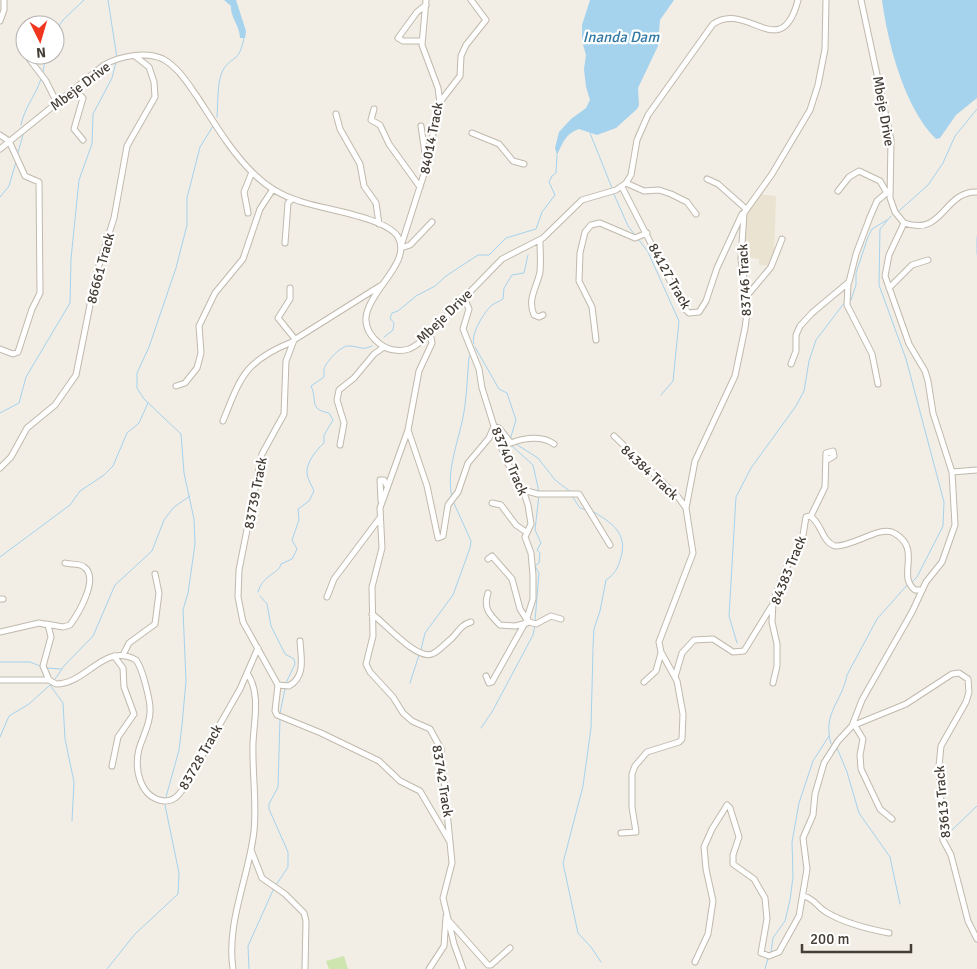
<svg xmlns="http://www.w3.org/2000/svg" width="977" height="969" font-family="Signika,sans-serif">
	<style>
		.education { fill: #ebe3d1 }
		.green { fill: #cfe5b0 }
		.water { fill: #a5d2ed }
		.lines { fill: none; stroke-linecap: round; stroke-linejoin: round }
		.stream { stroke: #a5d2ed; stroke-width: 1 }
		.minor-casing { stroke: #c0b9ac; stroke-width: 7 }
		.minor { stroke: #fff; stroke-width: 5 }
		.labels { text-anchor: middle; stroke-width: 4.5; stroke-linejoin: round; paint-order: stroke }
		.street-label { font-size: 14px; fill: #453e36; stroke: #fff }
		.water-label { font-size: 15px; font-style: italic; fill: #3179a4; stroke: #fff }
	</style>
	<rect width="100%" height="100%" fill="#f2eee6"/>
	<path class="education" d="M760 194 776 196 774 260 770 266 759 265V259L743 257 744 214Z"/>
	<path class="green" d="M344 956 348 969H329L326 961Z"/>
	<path class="water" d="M224 0H236L246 31 245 38H240C240 26 230 17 231 6Z
		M590 0H674L660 20 658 46 638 88 639 105 637 109 616 128 597 135 579 129C565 134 563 143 557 155L555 148 559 132 571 119 586 108 590 100 586 87 584 69 586 55 582 41V25Z
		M882 0H977V98L956 115 940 138 936 139C904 107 888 44 882 0Z"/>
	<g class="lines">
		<path class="stream" d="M108 0 117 58
			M55 32 63 20 84 0
			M43 72 46 55
			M217 117C218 105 217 80 223 70 232 55 239 64 244 38
			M21 125C25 106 35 97 41 79
			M590 133 612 188
			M17 156 23 135
			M613 192 628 226 635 235
			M0 197 9 186 16 162
			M899 211 928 185 943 163 955 136 977 109
			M891 216 880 229 879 285 906 359 944 502 943 526 917 577 912 582
			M977 237V254
			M639 240 648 252 679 321 673 381 661 395
			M851 300 856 285V273L868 237 872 229 887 220
			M384 337 393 330 394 323 390 318 392 313 398 311 416 296 435 286 446 276 478 255H489L506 238 536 229 542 212 555 195 549 182 552 176 556 173 557 155
			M474 344C470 335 484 312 492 305 495 303 500 301 503 299L504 288 512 275 524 273 528 255
			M475 347 499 389 507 393 516 420 510 440
			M0 413 19 403 26 377 70 303 71 259 79 180 92 144 93 114 112 78 116 62
			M516 444 538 458 555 480 571 492
			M512 446 533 465 539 492
			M572 496 580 508 586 510
			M452 497C446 473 457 445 462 422 467 400 467 378 469 357L471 354
			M592 511C611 522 628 533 621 557 618 568 615 574 606 580L600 611 594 629 593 648
			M0 557 70 505 80 491 104 475 113 466 127 433 139 423 148 403
			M258 592C263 574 279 574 281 564L292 559 297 549 292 540 299 520 298 509 309 501 314 491C312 486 307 478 307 473 306 463 316 450 324 443V435L333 420 329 413C308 409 318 401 311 386L324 377C324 374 324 372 324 369 326 362 341 345 349 346 359 346 362 351 372 346
			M260 596 267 604 271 626 285 654 294 659 295 664 286 683
			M535 621 539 573 535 566 539 563 540 553 537 550 541 543 535 530 539 495
			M737 643 729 616 736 497 751 468 796 406 804 391 809 361 816 340 845 302
			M593 649 591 728 583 786 563 863 578 933 591 947 601 962
			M421 650 425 633 453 595 470 548 471 541 453 501
			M0 662H30L40 666
			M46 668 61 669
			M55 679 64 666 93 636 115 585 152 551 164 520 174 507 190 496
			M410 683 419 655
			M280 713 285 689
			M481 728 492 712 533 635 535 625
			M0 737 9 716 29 704 50 685 63 703 65 739 74 782 72 821
			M831 744C822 713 842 702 847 675L877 619 908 584
			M837 748 847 772 859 813 890 857 900 904
			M166 797 179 750 182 725 186 681 183 610 188 593 195 544 194 519 184 473 181 434 144 399 137 388V373L149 347 176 268 187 225V198L200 147 213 126
			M952 830 977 806
			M276 885 288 867V852L269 809V804L278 787 280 719
			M771 952 773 938 785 921 790 900 793 877 792 842 799 803 813 761 829 736
			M107 969 135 934 178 894 179 873 165 805
			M249 969 248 946 274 888
			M765 969 768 958"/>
		<defs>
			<path id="minor" d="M861 0 891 140 890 198 895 212 904 223C944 237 943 191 977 192
				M0 21 4 10V0
				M421 41H403L398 38 417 12 426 5
				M30 60 46 81 57 103
				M74 89 83 98 74 129 83 140
				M440 102 460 76 461 56 466 45 486 20 471 0
				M374 109 371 120 380 125 389 144 420 187
				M336 114 340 129 360 164 364 186 376 203 379 224
				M421 126 426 160
				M472 133 499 144 513 161 524 164
				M0 135 9 141 25 176 39 182 40 293 32 309 18 352 13 354 0 349
				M0 149 104 65C120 56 146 51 163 59 179 68 188 84 198 98 215 124 232 153 254 174 267 187 282 196 299 201 321 209 386 217 398 237 417 271 334 308 380 344 387 350 399 352 409 349 417 346 424 339 430 333L502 259 543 238 582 200 616 190 626 183 631 175 637 140 648 115 713 24C747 0 781 65 798 0
				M707 179 718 184 745 208
				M626 183 644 191 659 190 671 194 687 202 696 214
				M622 187 684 308 689 313 699 312 706 301 717 268 742 214
				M838 191 849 177 859 171 880 181 887 193
				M248 213 244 192 252 172
				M540 240C540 250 541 262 540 272 537 287 527 299 534 315L539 317 543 315
				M285 243 288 203 292 199
				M401 246 424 174 440 103 438 88 422 45 426 0
				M401 248 410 245 432 222
				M848 284 847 305 872 354 878 384
				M290 288V299L278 318 295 339
				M889 288 912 265 928 260
				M746 297 771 267 782 239
				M464 298 469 309 463 329 479 369 482 388 498 439 508 464 523 490 528 505 531 524 525 537 531 553 533 575V599L527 618 529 622 536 624 551 616 561 619
				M430 333 432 343 419 371 408 430 380 508 382 548 372 587 373 636 366 664 370 672 393 697 403 713 412 721 430 729 441 749 452 863 443 898 454 944 463 969
				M596 340 592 307 579 281 580 253 585 232 591 225 600 223 635 238 647 233
				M791 364 796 351V335L800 326 812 313 849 282 856 254 870 217 877 201 890 190
				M176 386 185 383 197 368 201 353 199 326 215 293 243 259 260 209 273 189
				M223 421C241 376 245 361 292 342
				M408 430 427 486 438 538 443 536 448 505 458 492 468 463 489 438 494 426 499 428 511 443C523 438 542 435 554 444
				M614 436 678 497 686 508
				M340 445 344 423 337 400 339 390 354 378 374 354 384 347
				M0 468 11 457 27 428 55 405 76 375 96 275 114 218 127 146 155 97 154 82 149 67 135 56
				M952 472 977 470
				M523 490 538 494H579L610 545
				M381 501 380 480H384L387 486
				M492 503 501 505 516 525 526 532
				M811 516 825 487 826 453 833 451 834 456 827 460
				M488 559 492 556 512 579 520 609 527 620
				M488 593C483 608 489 614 500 625L515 626 527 623
				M327 597 334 579 379 519
				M0 599H3
				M372 614C385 623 416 660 432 654 438 652 446 643 451 639 458 633 460 625 471 622
				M46 624 63 627 70 625C78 614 100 578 84 567 79 563 71 565 65 563
				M0 632 39 623 48 625 51 637 43 666 49 680 56 684C87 684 104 642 136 660 142 667 151 702 150 712 150 724 143 736 139 749 134 769 140 798 164 801 174 801 178 796 183 789L240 689 258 648
				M123 655 129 643 155 624 159 593 155 574
				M486 676 489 683 492 682 525 623
				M675 677 682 653 694 640 713 639 733 652 744 651 771 607
				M0 680H49
				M644 682 656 671 661 653
				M773 683 777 666V644L772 622 773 602 785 570 802 541 806 517 810 516C822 523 821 541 835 546 853 547 880 525 894 533 923 549 896 576 915 590H921
				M278 685 243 622 238 597 239 570 262 454 284 414 286 361 294 340 380 286
				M278 685 275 711 277 715 321 733 379 761 400 781 420 791 450 842
				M278 685 289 686C306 676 301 658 300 641
				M852 726 906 704 952 674 959 673 968 679 969 692 966 702 941 746 939 766 943 840 951 855 968 921 977 939
				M855 726 863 739 860 755 861 769 880 809 892 819
				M112 766 118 737 134 714 124 687 123 668 114 656
				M621 833 636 832 632 807V774L635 766 647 752 679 742 682 739 683 714 677 681 661 652 659 642 693 553 686 508 695 461 735 376 745 328 748 305 741 259 744 213 772 174 810 110 818 85 825 49 826 0
				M251 850 262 878 285 894 304 913 306 921 305 969
				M804 896C816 900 816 906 826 912 844 923 868 929 889 933
				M449 921 488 965H491L510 948
				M695 962 708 934 713 901 706 869 704 847 712 829 727 805 730 808 739 837 733 855V864L754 879 765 898 767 919 761 953 769 956 779 952 799 916 807 869 803 838 813 815 815 794 824 763 838 741 852 726 862 700 912 612 926 582 942 562 955 525 952 472 933 413 928 381 925 371 909 344 885 276 889 255 904 223
				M233 969C226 922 249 877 254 831 257 802 252 772 253 743 254 720 261 693 247 673
				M429 969 444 946 446 917"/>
		</defs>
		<use href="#minor" class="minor-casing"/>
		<use href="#minor" class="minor"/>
	</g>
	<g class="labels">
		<g class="street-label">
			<text transform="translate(80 86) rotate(-37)" y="5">Mbeje Drive</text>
			<text transform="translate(884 111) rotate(80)" y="5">Mbeje Drive</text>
			<text transform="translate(431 138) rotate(-79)" y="5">84014 Track</text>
			<text transform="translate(100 268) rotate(-75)" y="5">86661 Track</text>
			<text transform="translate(670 276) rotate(61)" y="5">84127 Track</text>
			<text transform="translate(744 280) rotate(-93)" y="5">83746 Track</text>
			<text transform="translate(444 316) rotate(-44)" y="5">Mbeje Drive</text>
			<text transform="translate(510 461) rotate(67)" y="5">83740 Track</text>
			<text transform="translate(650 472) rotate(43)" y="5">84384 Track</text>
			<text transform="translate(255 493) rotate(-79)" y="5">83739 Track</text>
			<text transform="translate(788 570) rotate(-68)" y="5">84383 Track</text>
			<text transform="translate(200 757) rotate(-60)" y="5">83728 Track</text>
			<text transform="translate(443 781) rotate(81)" y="5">83742 Track</text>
			<text transform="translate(942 802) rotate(-95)" y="5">83613 Track</text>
		</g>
		<g class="water-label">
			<text x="621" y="42">Inanda Dam</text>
		</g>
	</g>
	<g transform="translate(40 40) rotate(175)"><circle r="24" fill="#ffffff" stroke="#b5b2af"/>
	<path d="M0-4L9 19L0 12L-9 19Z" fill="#f1361f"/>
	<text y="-8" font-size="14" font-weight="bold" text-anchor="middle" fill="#453e36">N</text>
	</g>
	<path d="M802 944v8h109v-8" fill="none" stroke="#453e36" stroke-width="2.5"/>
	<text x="810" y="944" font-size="15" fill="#453e36" stroke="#ffffff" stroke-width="4" paint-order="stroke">200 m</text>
</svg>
